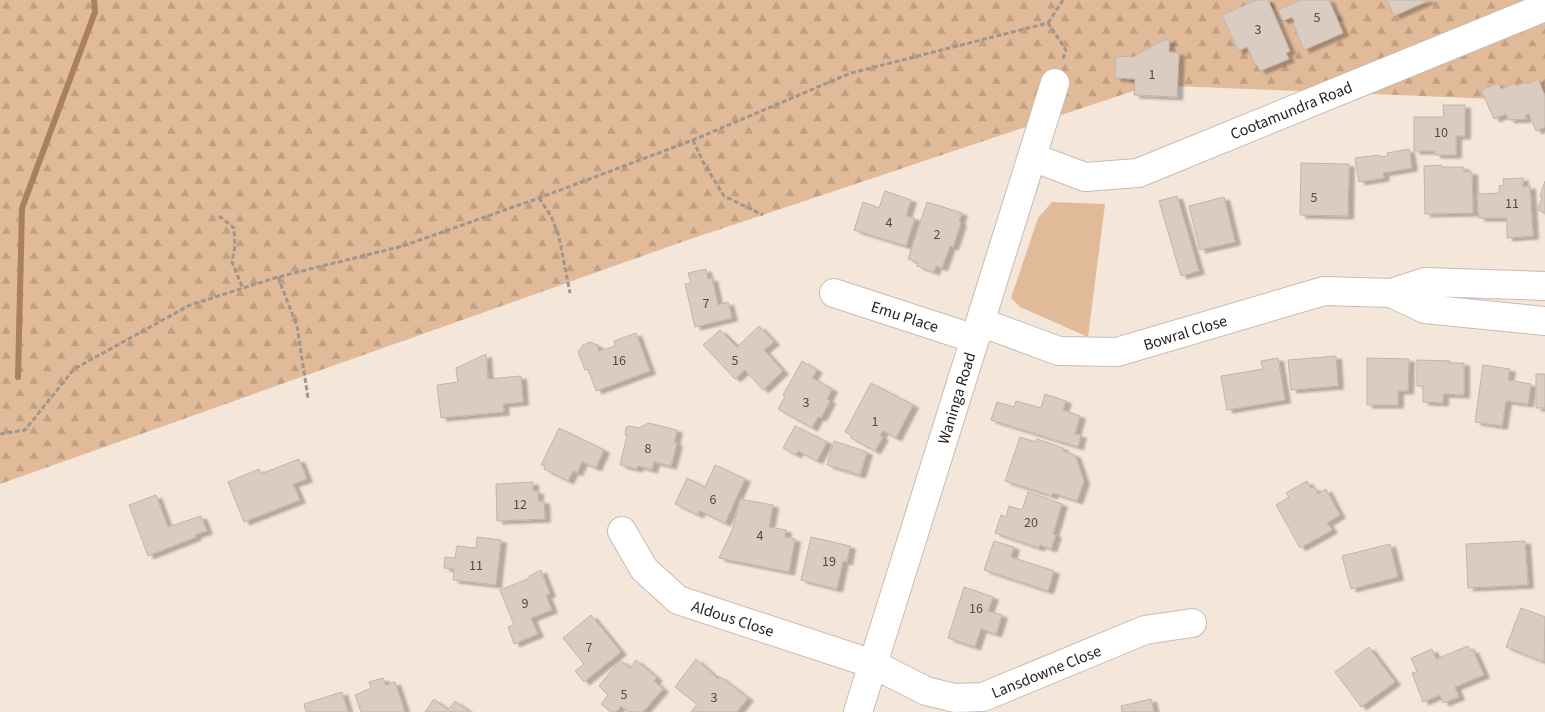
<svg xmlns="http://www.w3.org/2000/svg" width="1545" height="712" font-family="'Source Sans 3',sans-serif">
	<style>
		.forest { fill: url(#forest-firs) }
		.park { fill: #e1ba99 }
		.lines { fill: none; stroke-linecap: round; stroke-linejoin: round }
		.stream { stroke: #a98160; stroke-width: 6 }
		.building { fill: #daccc0; stroke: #c3b4a9; filter: url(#shadow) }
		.minor-casing { stroke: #cabbb0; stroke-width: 30 }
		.path { stroke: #a1968d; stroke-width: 3; stroke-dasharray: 5 2.5; stroke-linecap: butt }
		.minor { stroke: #fff; stroke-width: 28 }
		.labels { text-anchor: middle; stroke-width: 4; stroke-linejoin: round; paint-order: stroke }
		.number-label { font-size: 14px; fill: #524a44 }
		.street-label { font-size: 16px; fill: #251f1b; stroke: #fff }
	</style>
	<defs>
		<pattern id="forest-firs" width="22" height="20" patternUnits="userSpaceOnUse" patternTransform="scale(1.25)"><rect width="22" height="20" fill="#e1ba99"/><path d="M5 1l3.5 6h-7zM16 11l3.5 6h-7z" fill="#c19f83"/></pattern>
		<filter id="shadow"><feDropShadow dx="5.5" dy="3" stdDeviation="1" flood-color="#0004"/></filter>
	</defs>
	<rect width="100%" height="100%" fill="#f5e6da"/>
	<path class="forest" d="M0 0H1545V101L1151 85 679 243 0 484Z"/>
	<path class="park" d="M1052 202 1105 204 1088 337 1020 307 1011 298 1038 218Z"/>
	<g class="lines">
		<path class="stream" d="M18 377 22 208 95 12 94 0"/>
	</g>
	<path class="building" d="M1257 0H1268L1290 51 1286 53 1289 59 1260 71 1257 65 1256 66 1247 47 1238 51 1222 15Z
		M1300 0H1329L1343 33 1304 50 1293 23 1295 22 1292 17 1283 21 1278 10Z
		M1387 0H1430L1394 16Z
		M1163 40H1169V52L1179 53 1177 97 1134 95 1135 79 1115 78 1116 56 1133 57Z
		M1538 79 1545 96V127L1536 131 1529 114 1525 115 1527 119 1509 120 1506 114 1494 119 1481 90 1498 83 1501 89 1514 83 1516 86 1526 82 1527 84Z
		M1443 105H1465V136H1456V155H1435V151H1414V117H1444Z
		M1409 149 1412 168 1383 173 1384 178 1359 182 1355 158 1379 155 1380 157 1388 156 1387 153Z
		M1301 163 1349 164 1348 216 1300 215Z
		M1441 165V167H1464V172H1472L1473 213 1425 214 1424 166Z
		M1523 178V187L1530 186 1533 236 1507 238V218H1479L1477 194 1499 193V186L1504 185 1503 179Z
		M1545 181V213L1538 210 1542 197 1540 196Z
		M885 191 911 200 906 216 915 218 906 246 854 230 863 202 879 208Z
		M1177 196 1199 271 1181 276 1159 201Z
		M1224 197 1235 242 1200 250 1189 206Z
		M927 202 962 213 959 222 961 223 953 247 950 246 942 268 936 266 934 272 917 266 918 262 908 259Z
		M706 269 708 279 712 278 718 305 728 302 732 318 695 327 685 284 691 283 688 273Z
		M759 326 774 342 764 350 783 371 763 390 745 370 735 379 703 345 720 330 737 347Z
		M636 333 650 371 596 391 588 369 585 370 578 352 583 345 590 342 597 345 599 351 615 346 614 341Z
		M486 354 488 379 521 376 523 402 503 404 504 412 441 418 437 385 458 382 456 368Z
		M1336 356 1338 386 1291 390 1288 360Z
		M1278 358 1285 400 1227 410 1221 376 1263 369 1261 361Z
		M1367 358 1409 359 1408 391H1398V405H1367Z
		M1417 360 1450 361V363H1464V395L1443 394V403L1423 402V386H1417Z
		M802 361 817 370 812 378 832 389 827 399 830 401 821 418 818 417 812 428 778 409 785 396 783 395Z
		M1483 365 1510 369 1508 380 1531 384 1528 404 1506 401 1502 426 1475 422Z
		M1536 374H1545V408H1536Z
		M871 383 913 405 896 438 883 431 880 436 883 437 875 451 851 438 852 436 845 432Z
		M1045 394 1066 401 1063 410 1080 416 1075 434 1081 435 1078 447 991 420 997 402 1014 407 1016 401 1041 408Z
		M649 423 677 430 674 443H677L671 466 654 462 652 470 638 466 637 469 620 465 627 435H625L626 427 629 426 638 428Z
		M795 426 827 442 817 461 798 451 796 455 783 448Z
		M559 428 604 450 596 468 582 462 577 473 573 471 568 481 544 469 545 466 541 465Z
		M1020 437 1036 442 1037 439 1063 448V451L1075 455 1084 481 1077 501 1053 493 1052 496 1005 481Z
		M834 441 867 452 860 475 827 465Z
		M299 459 307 479 293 484 300 500 244 522 228 482 259 469 261 474Z
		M715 465 745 479 725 523 700 511 698 515 675 504 687 478 705 487Z
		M1307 481 1311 488H1315L1318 494 1326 489 1340 515 1327 523 1332 530 1300 548 1276 505 1289 497 1286 493Z
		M533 482V491H538V501H544L545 519 497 521 496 484Z
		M1028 492 1062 504 1053 534 1056 535 1051 549 1040 545 1039 548 995 533 1001 515 1006 517 1009 506 1022 510Z
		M156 495 168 527 201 516 207 531 195 535 196 537 148 556 129 505Z
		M740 499 773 505 769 527 786 530 785 537 795 539 789 572 719 558 733 528Z
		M477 537 501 540 496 585 453 580 454 569 444 568 445 557 455 558 457 546 476 548Z
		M811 537 850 546 847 562 843 561 837 589 801 580Z
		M994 541 1014 547 1011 557 1054 571 1048 591 984 570Z
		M1525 541 1528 585 1468 588 1466 544Z
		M1390 544 1398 577 1351 589 1342 556Z
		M541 570 550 594 546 595 552 610 531 618 538 634 514 644 508 627 514 625 500 590 530 578 529 576Z
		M964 587 993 597 988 611 1002 615 996 634 981 629 975 647 948 638Z
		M1521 608 1545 617 1544 662 1506 647Z
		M591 615 621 652 584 682 575 671 584 664 563 638Z
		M1468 646 1471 651 1473 650 1484 675 1455 687 1459 697 1443 703 1440 695 1423 702 1412 673 1417 672 1411 658 1432 649 1436 659Z
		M1369 647 1395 682 1361 707 1335 672Z
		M696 659 718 679 719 676 748 698 737 712H691L697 704 675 687Z
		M620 660 630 668 636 660 657 678 654 681 663 689 643 712H629L621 706 616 712H611L601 704 608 695 599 686Z
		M383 678 386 685 395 682 405 712H361L355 695 371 688 369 682Z
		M342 692 348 712H306L304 704Z
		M434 699 448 710 455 701 470 712H425Z
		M1151 699 1154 712H1122L1121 706Z"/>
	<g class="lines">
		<defs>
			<path id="minor" d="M1032 157 1085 177 1138 173 1545 7
				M834 293 975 339
				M1391 293 1425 309 1545 321
				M980 322 1059 351 1117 352 1324 291 1391 293 1425 282 1545 286
				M622 531 644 569 678 600 873 664 926 691 955 698 983 697 1145 630 1192 623
				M858 712 1055 83"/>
		</defs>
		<use href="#minor" class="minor-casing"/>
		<path class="path" d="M1048 23 1063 0
			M693 140 703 162 724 196 763 215
			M539 198 551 216 559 237 570 293
			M219 216 234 228 235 246 232 262 243 289
			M278 277 297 326 308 398
			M0 434 25 430 74 369 190 305 278 277 403 246 539 198 693 140 851 73 1048 23 1066 50 1062 61"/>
		<use href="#minor" class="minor"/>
	</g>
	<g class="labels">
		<g class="number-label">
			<text x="1317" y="22">5</text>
			<text x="1258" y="34">3</text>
			<text x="1152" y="79">1</text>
			<text x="1441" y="137">10</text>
			<text x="1314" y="202">5</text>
			<text x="1512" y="208">11</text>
			<text x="889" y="227">4</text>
			<text x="937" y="239">2</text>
			<text x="706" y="308">7</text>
			<text x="619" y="365">16</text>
			<text x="735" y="365">5</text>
			<text x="806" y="407">3</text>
			<text x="875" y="426">1</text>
			<text x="648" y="453">8</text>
			<text x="713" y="504">6</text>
			<text x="520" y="509">12</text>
			<text x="1031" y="527">20</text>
			<text x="760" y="540">4</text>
			<text x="829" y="566">19</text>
			<text x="476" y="570">11</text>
			<text x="525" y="608">9</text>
			<text x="976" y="613">16</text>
			<text x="589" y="652">7</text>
			<text x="624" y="699">5</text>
			<text x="714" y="702">3</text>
		</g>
		<g class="street-label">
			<text transform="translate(1291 110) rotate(-22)" y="6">Cootamundra Road</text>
			<text transform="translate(905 316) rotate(18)" y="6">Emu Place</text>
			<text transform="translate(1185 332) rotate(-17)" y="6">Bowral Close</text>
			<text transform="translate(956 398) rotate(-73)" y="6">Waninga Road</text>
			<text transform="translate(733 618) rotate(18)" y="6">Aldous Close</text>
			<text transform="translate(1046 671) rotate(-22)" y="6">Lansdowne Close</text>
		</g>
	</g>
</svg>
